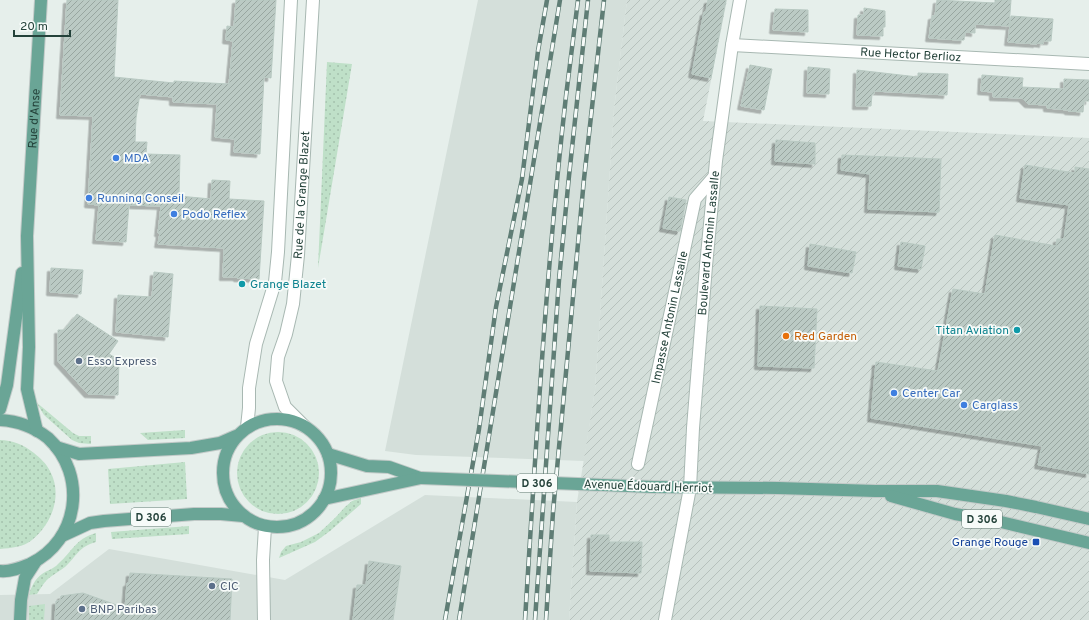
<svg xmlns="http://www.w3.org/2000/svg" width="1089" height="620" font-family="Overpass,sans-serif">
	<style>
		.built { fill: #d4dfda }
		.industrial { fill: url(#industrial-furrows) }
		.grass { fill: url(#grass-dots) }
		.building { fill: url(#building-hatch); stroke: #b8c9c2; filter: url(#shadow) }
		.lines { fill: none; stroke-linecap: round; stroke-linejoin: round }
		.minor-casing { stroke: #a8b8b2; stroke-width: 14 }
		.major-casing { stroke: #c2cac8; stroke-width: 14 }
		.minor { stroke: #fff; stroke-width: 12 }
		.major { stroke: #6aa596; stroke-width: 12 }
		.rail-casing { stroke: #5f7d75; stroke-width: 4.5 }
		.rail { stroke: #f7fbf9; stroke-width: 3; stroke-dasharray: 9; stroke-linecap: butt }
		.major-bridge-casing { stroke: #c2cac8; stroke-width: 14; stroke-linecap: butt }
		.major-bridge { stroke: #6aa596; stroke-width: 12 }
		.shop-dot { fill: #3f7fe0; stroke: #f7fbf9; stroke-width: 1.5 }
		.culture-dot { fill: #0f9aa8; stroke: #f7fbf9; stroke-width: 1.5 }
		.food-dot { fill: #e8710a; stroke: #f7fbf9; stroke-width: 1.5 }
		.service-dot { fill: #5c6f8a; stroke: #f7fbf9; stroke-width: 1.5 }
		.transit-dot { fill: #1a4fb4; stroke: #f7fbf9; stroke-width: 1.5 }
		.labels { text-anchor: middle; stroke-width: 3.5; stroke-linejoin: round; paint-order: stroke }
		.shield { fill: #f7fbf9; stroke: #637a73; stroke-width: 1 }
		.shield-label { font-size: 11px; font-weight: bold; fill: #24423a }
		.street-label { font-size: 12px; fill: #24423a; stroke: #f7fbf9 }
		.shop-label { font-size: 12px; fill: #366cbe; stroke: #f7fbf9; text-anchor: start }
		.culture-label { font-size: 12px; fill: #0d838f; stroke: #f7fbf9; text-anchor: start }
		.food-label { font-size: 12px; fill: #c56008; stroke: #f7fbf9; text-anchor: start }
		.service-label { font-size: 12px; fill: #4e5e75; stroke: #f7fbf9; text-anchor: start }
		.transit-label { font-size: 12px; fill: #164399; stroke: #f7fbf9; text-anchor: end }
	</style>
	<defs>
		<pattern id="industrial-furrows" width="10" height="10" patternUnits="userSpaceOnUse"><rect width="10" height="10" fill="#d4dfda"/><path d="M-1 1l2-2M0 10L10 0M9 11l2-2" fill="none" stroke="#b6c1bc"/></pattern>
		<pattern id="grass-dots" width="8" height="8" patternUnits="userSpaceOnUse"><rect width="8" height="8" fill="#bfe0c8"/><path d="M2 2h.1M6 6h.1" fill="none" stroke="#a4c1ad" stroke-width="1.8" stroke-linecap="round"/></pattern>
		<pattern id="building-hatch" width="6" height="6" patternUnits="userSpaceOnUse"><rect width="6" height="6" fill="#bbcac4"/><path d="M-1 1l2-2M0 6l6-6M5 7l2-2" fill="none" stroke="#98a6a0"/></pattern>
		<filter id="shadow"><feDropShadow dx="-3.5" dy="3.5" stdDeviation="0" flood-color="#0004"/></filter>
	</defs>
	<rect width="100%" height="100%" fill="#e6efeb"/>
	<path class="built" d="M478 0H627L614 109 595 390 584 461 416 455 385 451Z
		M425 495 577 502 569 620H0V595L50 594 109 549 285 580Z"/>
	<path class="industrial" d="M627 0H727L703 121 1089 138V620H569L577 502 595 390 614 109Z"/>
	<path class="grass" d="M327 62 352 64 318 268Z
		M36 402 73 433 79 436H91V444L79 443 72 440 44 415Z
		M185 430V438L148 440 140 433Z
		M237 473a41 41 0 1 1 82 0a41 41 0 1 1-82 0Z
		M0 440C12 440 24 445 34 453 40 458 46 463 50 471 63 495 52 524 32 540 24 547 11 548 0 549Z
		M185 462 187 499 110 504 108 469Z
		M361 498V504L330 531 315 542 279 558 281 552 286 546 301 542 319 533 335 518 345 507 352 501Z
		M189 526V534L112 539 111 532Z
		M96 533V542C78 547 77 556 65 567 60 571 54 574 49 578 44 582 41 588 37 594L29 595C31 587 35 579 42 574 47 570 54 569 58 564 73 551 75 539 96 533Z
		M45 604 44 620H29V606Z"/>
	<path class="building" d="M67 0H118L114 77 174 83V81L229 84 233 41 226 40 227 26 234 27 236 0H276L271 78 264 77 260 154 234 152 235 139 215 137 217 104 173 102V97L140 94 136 118 135 142H147L146 154 180 155 179 196 211 199 212 180 230 181 229 199 264 201 259 279 237 278V277H223L224 248 158 244 160 233H158L161 206 129 205 126 242 96 240 99 205 88 204 93 116 60 115Z
		M708 0H726L711 78 692 74 704 12H706Z
		M937 0 995 3V0H1011L1009 26 975 24V33L965 32 964 40H959L929 38 932 16H935Z
		M864 8 885 11V27H883V36L857 35 858 15H864Z
		M775 9 808 10V32L773 30Z
		M1011 16 1053 19 1051 41H1043V44L1037 43V44L1008 42Z
		M750 65 772 69 764 110 741 106Z
		M808 67 830 69 829 94 807 93Z
		M857 70 918 77V73L948 74 947 95 874 91V94H872L871 106H856Z
		M982 75 1023 78 1022 87 1064 89V79L1089 80V101H1084L1083 112 1068 111V110L1047 108V105L1028 104 1022 98 993 97V92L981 91Z
		M776 140 815 143V164L775 161Z
		M842 155 941 159 939 212 868 209 870 174 841 170Z
		M1025 165 1075 173V167L1089 169V474L1038 465 1042 446 871 418 876 362 938 371 953 289 985 294 995 235 1056 246 1057 239H1064L1069 205 1020 198Z
		M669 197 686 200 680 231 663 228Z
		M901 242 925 246 921 269 898 266Z
		M810 244 856 252 852 273 808 266Z
		M51 268 83 270 81 294 50 292Z
		M154 272 173 274 168 337 116 332 118 295 152 297Z
		M760 306 817 309 814 368 758 366Z
		M77 314 118 341 109 354 119 360 118 395 88 394 58 361V330H64Z
		M591 535H609V542H642L641 573 590 571Z
		M369 561 401 566 393 620H353L357 585H366Z
		M130 573 232 579 230 620H55L56 601H60L61 596 83 593 125 608 127 583H129Z"/>
	<g class="lines">
		<defs>
			<g id="minor">
				<path id="s1" d="M732 45 1089 64"/>
				<path id="s2" d="M304 426 285 407 276 381 278 357 286 334 293 304 298 255 313 0"/>
				<path d="M247 427 249 408V388L256 344 275 282 278 252 291 0"/>
				<path id="s3" d="M638 464 695 199 714 177"/>
				<path d="M264 620 263 560 265 527"/>
				<path id="s4" d="M665 620 690 488 693 428 706 266 716 161 732 45 740 0"/>
			</g>
			<g id="major">
				<path d="M0 409 7 385 22 273"/>
				<circle cx="277" cy="473" r="54"/>
				<path d="M0 420C17 421 34 427 48 438 88 475 79 541 30 564 20 568 10 572 0 571"/>
				<path id="s5" d="M37 431 27 389 29 347 27 236 41 0"/>
				<path d="M56 447 79 454 191 448 220 443 236 436"/>
				<path d="M328 454 367 466 389 467 420 478"/>
				<path d="M654 487 778 488 875 491H937L1006 501 1036 507 1089 519"/>
				<path d="M891 496 955 514 1001 522 1089 543"/>
				<path d="M324 499 421 478"/>
				<path d="M62 536 90 523 104 521 194 514H221L243 516"/>
				<path d="M20 620 21 600 25 578 36 561"/>
			</g>
		</defs>
		<use href="#minor" class="minor-casing"/>
		<use href="#major" class="major-casing"/>
		<use href="#minor" class="minor"/>
		<use href="#major" class="major"/>
		<defs>
			<path id="rail" d="M445 620 479 429 496 307 522 179 538 51 547 0
				M459 620 560 0
				M525 620C536 445 546 270 566 96 570 64 574 32 578 0
				M535 620 559 280 569 176 588 0
				M546 620 553 512 584 179 604 0"/>
		</defs>
		<use href="#rail" class="rail-casing"/>
		<use href="#rail" class="rail"/>
		<defs>
			<path id="major-bridge" d="M421 478 654 487"/>
		</defs>
		<use href="#major-bridge" class="major-bridge-casing"/>
		<use href="#major-bridge" class="major-bridge"/>
	</g>
	<g class="shop-dot">
		<circle cx="116" cy="158" r="4"/>
		<circle cx="89" cy="198" r="4"/>
		<circle cx="174" cy="214" r="4"/>
		<circle cx="894" cy="393" r="4"/>
		<circle cx="964" cy="405" r="4"/>
	</g>
	<g class="culture-dot">
		<circle cx="242" cy="284" r="4"/>
		<circle cx="1017" cy="330" r="4"/>
	</g>
	<circle class="food-dot" cx="786" cy="336" r="4"/>
	<g class="service-dot">
		<circle cx="79" cy="361" r="4"/>
		<circle cx="212" cy="586" r="4"/>
		<circle cx="82" cy="609" r="4"/>
	</g>
	<rect class="transit-dot" x="1032" y="538" width="8" height="8" rx="2"/>
	<g class="labels">
		<g class="shield">
			<rect x="517" y="474" width="40" height="18" rx="3"/>
			<rect x="131" y="508" width="40" height="18" rx="3"/>
			<rect x="962" y="510" width="40" height="18" rx="3"/>
		</g>
		<g class="shield-label">
			<text x="537" y="487">D 306</text>
			<text x="151" y="521">D 306</text>
			<text x="982" y="523">D 306</text>
		</g>
		<g class="street-label">
			<text dy="4" stroke="none"><textPath href="#s1" startOffset="179">Rue Hector Berlioz</textPath></text>
			<text dy="4" stroke="none"><textPath href="#s5" startOffset="314">Rue d'Anse</textPath></text>
			<text dy="4" stroke="none"><textPath href="#s2" startOffset="243">Rue de la Grange Blazet</textPath></text>
			<text dy="4" stroke="none"><textPath href="#s4" startOffset="380">Boulevard Antonin Lassalle</textPath></text>
			<text dy="4" stroke="none"><textPath href="#s3" startOffset="150">Impasse Antonin Lassalle</textPath></text>
			<text transform="translate(648 486) rotate(2)" y="4">Avenue Édouard Herriot</text>
		</g>
		<g class="shop-label">
			<text x="124" y="162">MDA</text>
			<text x="97" y="202">Running Conseil</text>
			<text x="182" y="218">Podo Reflex</text>
			<text x="902" y="397">Center Car</text>
			<text x="972" y="409">Carglass</text>
		</g>
		<g class="culture-label">
			<text x="250" y="288">Grange Blazet</text>
			<text x="1009" y="334" text-anchor="end">Titan Aviation</text>
		</g>
		<g class="food-label">
			<text x="794" y="340">Red Garden</text>
		</g>
		<g class="service-label">
			<text x="87" y="365">Esso Express</text>
			<text x="220" y="590">CIC</text>
			<text x="90" y="613">BNP Paribas</text>
		</g>
		<g class="transit-label">
			<text x="1028" y="546">Grange Rouge</text>
		</g>
	</g>
	<path d="M14 30v6h56v-6" fill="none" stroke="#24423a" stroke-width="2"/>
	<text x="20" y="30" font-size="12" fill="#24423a" stroke="#f7fbf9" stroke-width="3" paint-order="stroke">20 m</text>
</svg>
